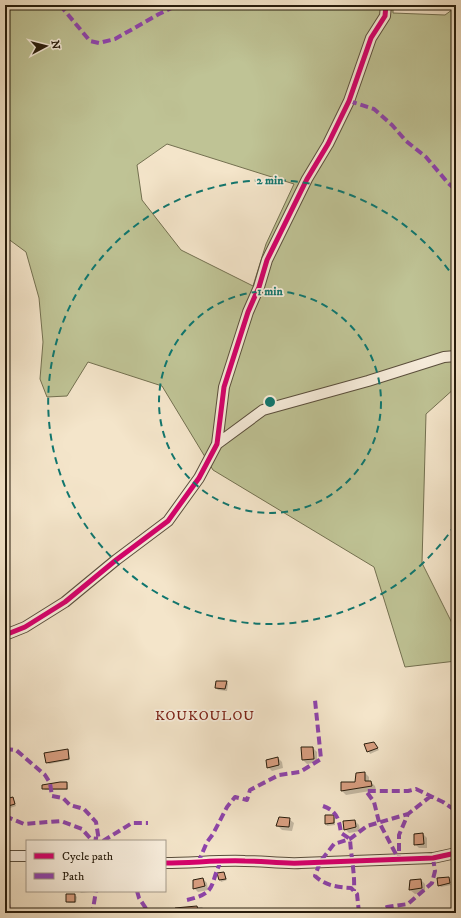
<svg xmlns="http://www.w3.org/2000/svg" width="461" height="918" font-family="'IM FELL DW Pica',serif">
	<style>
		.green { fill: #bfc395; stroke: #737050; fill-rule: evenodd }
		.shadow { fill: #0003 }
		.building { fill: #d89e80; stroke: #271c0c }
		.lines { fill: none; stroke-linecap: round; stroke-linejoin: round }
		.minor-casing { stroke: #5a4e3c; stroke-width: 12 }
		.minor { stroke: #f8eedd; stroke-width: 10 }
		.quiet { stroke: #8e44ad; stroke-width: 4; stroke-dasharray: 8 4; stroke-linecap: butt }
		.cycleway-casing { stroke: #f8eedd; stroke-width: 8 }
		.cycleway { stroke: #d6006c; stroke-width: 5 }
		.ring { fill: none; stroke: #0f766e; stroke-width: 2; stroke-dasharray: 7 5 }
		.labels { text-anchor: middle; stroke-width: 3.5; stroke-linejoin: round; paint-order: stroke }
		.quarter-label { font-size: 14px; letter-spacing: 1px; fill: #7a1f14; stroke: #f8eedd }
		.centre { fill: #0f766e; stroke: #f8eedd; stroke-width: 2 }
		.ring-label { font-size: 12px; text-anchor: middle; font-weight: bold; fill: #0f766e; stroke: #f8eedd; stroke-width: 3.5; stroke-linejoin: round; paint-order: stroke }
	</style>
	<rect width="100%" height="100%" fill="#f4e5ca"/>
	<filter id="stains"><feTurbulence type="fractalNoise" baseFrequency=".005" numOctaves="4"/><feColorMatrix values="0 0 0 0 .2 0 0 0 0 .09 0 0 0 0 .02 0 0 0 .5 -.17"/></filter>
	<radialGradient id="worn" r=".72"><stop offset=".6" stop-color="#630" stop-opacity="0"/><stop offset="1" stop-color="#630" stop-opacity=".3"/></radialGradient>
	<path class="green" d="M5 5H393V13L445 15 456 7V387L426 414 422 563 456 631V661L405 667 374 567 213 470 162 386 88 362 67 396 47 397 40 379 43 342 39 298 26 252 7 238H5ZM167 144 294 184 266 244 253 286 181 250 142 200 137 165Z"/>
	<path class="shadow" d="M227 682 228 684 227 691 218 690 216 688Z
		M374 743 379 750 370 754 366 745Z
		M313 748 317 752V762L307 764 303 760Z
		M68 750 69 752 70 760 49 764 47 762Z
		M278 758 282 762 283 768 272 771 268 767Z
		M365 773 369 777V782H371L375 786 376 790 346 795 342 791V783L356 782Z
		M67 783 68 785V790H45L43 788Z
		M13 798 16 806 7 809 5 805V800Z
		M333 816 335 818V825L327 826 326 824Z
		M289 819 294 823 292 831 282 830 278 826Z
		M355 821 359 825 360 831 349 833 345 829Z
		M423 834 427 838V848H419L415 844Z
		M224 873 227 880 221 882 218 874Z
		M448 878 451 885 441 887 439 885Z
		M203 879 207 883 208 890 198 892 194 888Z
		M421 880 425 884V892L415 894 410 890Z
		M79 891H89V892L81 893Z
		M75 895 77 897 76 903H69L67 902Z
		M189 907H202L206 911V913H190Z"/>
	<path class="building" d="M216 681H227L225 689 215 688Z
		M374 742 378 748 367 752 364 744Z
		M301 747H313L314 759 302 760Z
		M68 749 69 759 46 763 44 753Z
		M278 757 279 765 267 768 266 760Z
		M365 772V781H371L372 786 341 791V782H355L356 773Z
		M60 782H67V789H42V785Z
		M13 797 15 804 5 807V799Z
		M325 815H334V823L325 824Z
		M279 817 290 818 289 827 276 826Z
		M355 820 356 827 344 830 343 821Z
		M423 833 424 844 414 845V834Z
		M224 872 226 879 219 880 217 873Z
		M449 877 450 883 438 886 437 878Z
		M203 878 205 886 193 889V880Z
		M421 879 422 888 409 890 410 880Z
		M66 894H75V902H66Z
		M197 906 199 913H175V908Z"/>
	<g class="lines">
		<defs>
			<path id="minor" d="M217 444 263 410 368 381 444 357 456 356
				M5 635 25 627 65 602 116 560 168 521 199 478 217 444 224 387 248 312 259 287 267 260 307 179 328 144 349 101 371 38 385 16 386 5
				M5 856H27
				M165 863C192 863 218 860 245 861 264 861 282 864 301 863L433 858 456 853"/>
		</defs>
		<use href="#minor" class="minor-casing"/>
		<use href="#minor" class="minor"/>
		<path class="quiet" d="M60 5 90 41 99 43 115 39 159 14 178 5
			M349 101 374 109 392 125 406 141 426 157 448 183 456 190
			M5 749 16 750 45 775 50 783 52 796 63 798 70 805 84 809 96 822 99 841
			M431 796 408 814 399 835V860L379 822 374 802 366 791H408L416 789 443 802 456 811
			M323 806C337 811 339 819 341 833L350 839C351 857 355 873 354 891
			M5 816 24 824 61 821 82 829 90 838 98 839
			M103 841 132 823H148
			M198 863 207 842 213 834 227 807 235 797 247 800 250 790 279 775 300 772 321 759 315 700
			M5 876 9 913
			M137 891 139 898 149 913
			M187 900C218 893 209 885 221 861
			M87 913 93 909 96 891
			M359 913 357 894 351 888C337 887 326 886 315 876L320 862 334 844 350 839 367 826 408 814
			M375 913 387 907 408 904 432 883 435 871 433 858"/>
		<defs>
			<path id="cycleway" d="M5 635 25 627 65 602 116 560 168 521 199 478 217 444 224 387 248 312 259 287 267 260 307 179 328 144 349 101 371 38 385 16 386 5
				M165 863C192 863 218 860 245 861 264 861 282 864 301 863L433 858 456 853"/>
		</defs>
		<use href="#cycleway" class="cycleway-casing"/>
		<use href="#cycleway" class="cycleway"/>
	</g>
	<g class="ring">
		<circle cx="270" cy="402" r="111"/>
		<path d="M455 525A222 222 0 1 1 455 279"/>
	</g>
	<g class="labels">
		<g class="quarter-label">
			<text x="205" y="720">KOUKOULOU</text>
		</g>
	</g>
	<circle cx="270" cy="402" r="6" class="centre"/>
	<g class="ring-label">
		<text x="270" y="184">2 min</text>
		<text x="270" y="295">1 min</text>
	</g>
	<rect width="461" height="918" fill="none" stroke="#f4e5ca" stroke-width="20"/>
	<rect x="6" y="6" width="449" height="906" fill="none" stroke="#271c0c" stroke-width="2"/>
	<rect x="10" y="10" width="441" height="898" fill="none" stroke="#271c0c"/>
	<rect x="26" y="840" width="140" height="52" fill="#f8eedd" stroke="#a49a89"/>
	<rect x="34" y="853" width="20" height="6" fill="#d6006c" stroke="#a49a89"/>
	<text x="62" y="860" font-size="12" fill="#271c0c">Cycle path</text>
	<rect x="34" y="873" width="20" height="6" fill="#8e44ad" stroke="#a49a89"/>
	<text x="62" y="880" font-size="12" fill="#271c0c">Path</text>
	<g transform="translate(46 46) rotate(83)" stroke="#f8eedd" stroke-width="3" paint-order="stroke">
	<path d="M0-3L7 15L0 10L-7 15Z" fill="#271c0c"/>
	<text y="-6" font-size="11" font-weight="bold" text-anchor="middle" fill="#271c0c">N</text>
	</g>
	<rect width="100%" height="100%" filter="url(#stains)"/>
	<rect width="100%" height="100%" fill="url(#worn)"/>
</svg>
